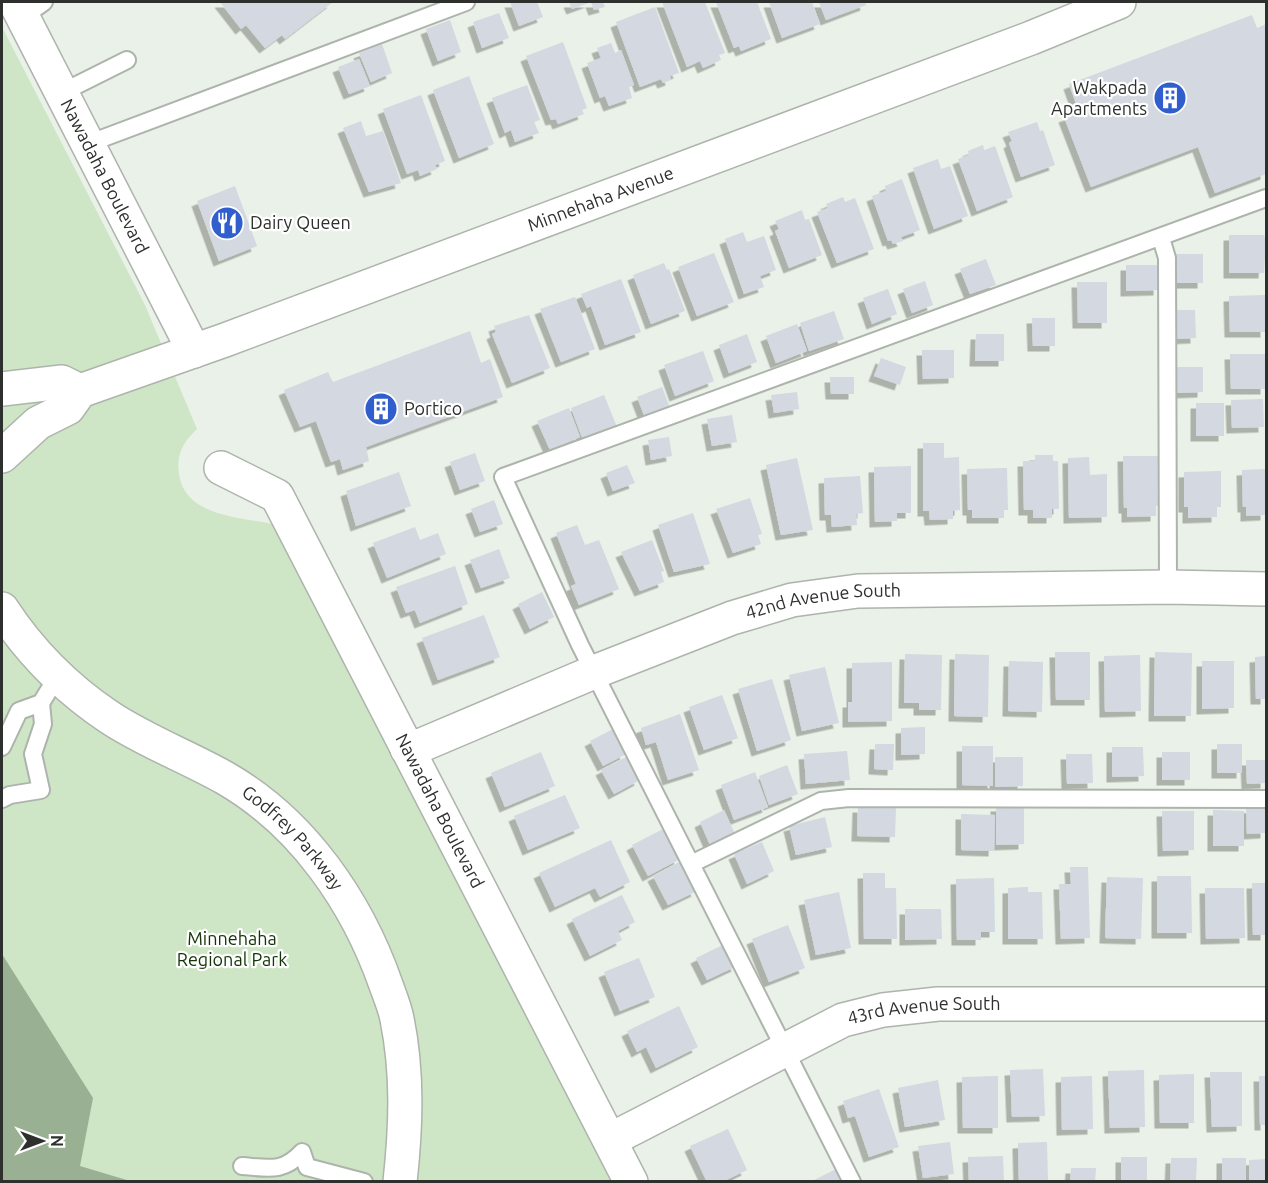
<svg xmlns="http://www.w3.org/2000/svg" width="1268" height="1183" font-family="Ubuntu,sans-serif">
	<style>
		.green { fill: #cee6c6 }
		.forest { fill: #99b192 }
		.building { fill: #d3d8e1; filter: url(#shadow) }
		.lines { fill: none; stroke-linecap: round; stroke-linejoin: round }
		.lane-casing { stroke: #adb4ac; stroke-width: 20 }
		.street-casing { stroke: #adb4ac; stroke-width: 36 }
		.secondary-casing { stroke: #adb4ac; stroke-width: 36 }
		.lane { stroke: #fff; stroke-width: 16 }
		.street { stroke: #fff; stroke-width: 33 }
		.secondary { stroke: #fff; stroke-width: 33 }
		.labels { text-anchor: middle; stroke-width: 4.5; stroke-linejoin: round; paint-order: stroke }
		.poi-label { font-size: 18px; fill: #2d302c; stroke: #fff; text-anchor: start }
		.street-label { font-size: 18px; fill: #2d302c; stroke: #fff }
		.park-label { font-size: 18px; fill: #133406; stroke: #fff }
	</style>
	<defs>
		<filter id="shadow"><feDropShadow dx="-5.5" dy="5.5" stdDeviation="0" flood-color="#0004"/></filter>
	</defs>
	<rect width="100%" height="100%" fill="#eaf1e8"/>
	<path class="green" d="M2 27 145 305 197 429C183 442 176 455 179 474 185 516 238 517 273 524L612 1181H2Z"/>
	<path class="forest" d="M2 954 93 1098 80 1166 130 1181H2Z"/>
	<path class="building" d="M220 2H333L285 39 282 35 265 48 246 25 241 29Z
		M510 2H537L543 17 519 26Z
		M569 2H603L605 7 594 10 591 2 572 9Z
		M662 2H705L725 53 719 55 721 60 703 68 700 61 687 67Z
		M716 2H757L771 39 741 51 739 46 734 48Z
		M769 2H812L820 24 782 38Z
		M819 2H865L866 5 826 20Z
		M655 7 679 73 670 76 671 80 663 83 661 79 640 87 616 22Z
		M499 13 509 38 482 48 473 22Z
		M1252 15 1257 28 1266 24V174L1215 193 1198 147 1091 187 1064 117 1079 112 1069 84Z
		M450 20 461 52 438 61 426 29Z
		M563 42 587 108 582 110 584 114 558 124 556 119 551 120 526 56Z
		M611 43 615 53 621 50 634 85 629 87 632 98 609 106 605 96 600 98 587 63 601 58 597 48Z
		M382 44 392 73 371 82 359 53Z
		M359 59 370 86 349 94 338 67Z
		M469 76 494 144 459 158 433 90Z
		M527 85 540 120 534 122 539 133 515 142 511 130 505 133 492 98Z
		M421 95 445 161 435 165 437 169 420 176 418 170 407 174 383 109Z
		M361 121 366 136 383 131 401 183 369 192 343 128Z
		M1037 122 1040 131 1043 130 1055 165 1021 177 1009 143 1012 141 1008 132Z
		M983 145 984 150 995 146 1013 197 977 211 958 159 969 155 968 151Z
		M938 159 941 169 950 166 968 216 934 229 913 168Z
		M902 179 920 230 901 237 903 241 893 244 891 240 888 241 872 196 886 191 885 186Z
		M235 186 257 246 219 261 197 201Z
		M843 197 845 202 855 198 874 249 837 263 817 212 828 208 826 204Z
		M802 210 805 220 809 219 822 255 789 268 775 231 779 229 775 221Z
		M743 232 747 242 764 236 776 270 760 276 764 287 744 294 725 239Z
		M1229 235H1264L1266 241 1264 273H1229Z
		M714 253 734 302 697 316 678 267Z
		M1175 254H1203V283H1175Z
		M986 259 996 285 970 294 960 269Z
		M664 263 667 270 669 269 685 311 651 324 633 275Z
		M1126 265H1159V290L1126 291Z
		M621 279 641 332 605 345 591 306 587 308 581 294Z
		M925 281 933 305 912 313 903 289Z
		M1077 282H1107V323H1078Z
		M888 289 897 314 872 324 863 298Z
		M1265 295 1266 332H1230L1229 296Z
		M575 297 595 349 561 362 540 309Z
		M1175 310H1195L1196 338 1175 339Z
		M834 311 844 339 809 351 800 323Z
		M529 315 550 368 512 383 492 334 496 332 494 326Z
		M1032 318H1055V346H1033Z
		M797 324 807 351 776 363 766 336Z
		M470 331 481 363 490 359 503 397 366 447 369 461 343 470 340 459 331 462 316 421 300 427 284 390 328 372 333 382Z
		M747 334 757 362 729 373 719 345Z
		M976 334H1004V361H975Z
		M922 350H954V378L923 379Z
		M703 351 714 381 675 396 664 365Z
		M1230 354H1266V389H1231Z
		M881 358 906 367 900 385 874 376Z
		M1177 367H1203V392L1177 393Z
		M830 377H854V394H831Z
		M662 387 672 413 647 423 637 397Z
		M797 392 799 409 774 413 771 395Z
		M604 395 617 427 583 440 571 408Z
		M1263 399 1264 427 1232 428 1231 400Z
		M1196 403H1224V436H1196Z
		M569 408 580 437 550 450 537 421Z
		M732 415 737 442 712 446 707 419Z
		M669 437 672 456 651 460 648 440Z
		M923 443H944V458L959 457 960 510 953 511V519L930 520 929 511H923Z
		M475 453 485 481 460 490 450 462Z
		M1035 455H1053V461H1058L1059 509H1052V518H1033V510H1024L1023 461H1035Z
		M1123 456H1158L1159 505 1156 506V516L1127 517V508H1124Z
		M1089 457 1090 475 1107 474V517L1069 518 1068 458Z
		M797 458 813 530 781 535 766 465Z
		M627 465 635 483 613 491 606 473Z
		M911 466V513H897V521L875 522 874 467Z
		M1007 468 1008 510H1004V518H972V510H968L967 469Z
		M1266 469V515L1246 516V507H1243L1242 470Z
		M1221 471V507H1217V517L1188 518V507H1184V472Z
		M399 472 411 506 356 526 346 491Z
		M860 476 863 513 856 514 857 525 832 527 831 515H825L824 478Z
		M750 498 762 534 758 535 761 544 733 553 716 509Z
		M494 500 503 524 480 532 471 509Z
		M693 513 710 564 674 572 658 525Z
		M577 525 585 545 599 540 619 589 579 605 571 586 576 584 556 533Z
		M415 527 420 540 438 533 446 554 387 578 373 543Z
		M652 540 664 571 661 572 664 582 640 591 621 552Z
		M499 549 510 578 481 588 470 560Z
		M455 566 468 604 420 623 415 610 406 613 396 587Z
		M542 592 554 617 530 629 518 604Z
		M484 615 500 657 438 680 422 638Z
		M1055 652H1090V700H1056Z
		M1155 652 1192 653 1191 716H1154Z
		M905 654 942 655 941 710H919V703H904Z
		M955 654 989 655 988 717 954 716Z
		M1140 655 1141 711 1105 712 1104 656Z
		M1266 656V699H1256L1255 657Z
		M1009 661 1043 662 1042 712 1008 711Z
		M1202 661H1234V708L1202 709Z
		M892 662V721L848 722V702H852V663Z
		M825 667 839 723 802 731 789 675Z
		M772 679 791 740 757 751 738 689Z
		M722 695 738 738 704 750 689 707Z
		M680 714 699 770 668 780 656 742 646 745 641 728Z
		M925 727V754L901 755V728Z
		M613 729 626 754 603 766 590 741Z
		M875 744H894L893 770 874 769Z
		M1217 744H1242V773H1217Z
		M962 746H993V786L962 785Z
		M1112 747H1143L1144 776 1112 777Z
		M847 751 850 780 806 784 804 754Z
		M541 752 555 786 505 807 491 773Z
		M1162 752H1190V780H1162Z
		M1066 754H1092L1093 783 1067 784Z
		M628 756 640 780 614 794 601 770Z
		M995 757H1023V786L995 787Z
		M1246 760H1266V783L1247 784Z
		M787 765 798 794 769 805 759 776Z
		M755 772 768 807 734 820 721 785Z
		M565 795 580 828 528 850 514 816Z
		M996 806H1024V844L996 845Z
		M858 807 896 808 895 837 857 836Z
		M1266 807V833L1247 834 1246 808Z
		M724 810 735 834 710 845 700 822Z
		M1213 810 1244 811V846H1213Z
		M1162 811H1194V850L1163 851Z
		M961 814 995 815 994 851 961 850Z
		M825 817 832 847 796 855 789 826Z
		M665 828 680 859 648 876 632 845Z
		M611 840 630 882 600 897 595 888 555 907 539 873Z
		M762 842 774 871 747 884 734 854Z
		M681 861 697 891 668 905 653 876Z
		M1070 867H1088L1090 938 1061 939 1059 884H1071Z
		M863 873H885V888H896L897 939H864Z
		M1157 876H1191L1192 933H1157Z
		M1107 877 1143 878 1141 939 1105 938Z
		M994 878 995 932H981V940H957L956 879Z
		M1252 883H1266V935H1253Z
		M1028 887V892H1042L1043 939H1008V888Z
		M1205 888H1244L1245 938 1206 939Z
		M839 892 851 948 816 955 804 900Z
		M622 895 635 922 618 931 622 940 590 956 572 919Z
		M905 909H941L942 939 905 940Z
		M788 925 805 968 769 982 752 939Z
		M727 943 737 966 707 980 696 958Z
		M639 958 655 997 620 1011 604 972Z
		M679 1006 698 1047 656 1068 646 1047 637 1052 627 1031Z
		M1043 1069 1045 1116 1012 1117 1010 1070Z
		M1144 1070 1145 1127 1110 1128 1108 1071Z
		M1210 1072H1242V1126L1212 1127Z
		M1194 1074V1123H1160L1159 1075Z
		M998 1076V1128H963L962 1077Z
		M1092 1076 1093 1129 1062 1130 1061 1077Z
		M1259 1076H1266V1125H1260Z
		M938 1080 945 1120 905 1127 898 1088Z
		M879 1089 899 1147 869 1157 855 1116 848 1118 843 1101Z
		M728 1129 747 1170 722 1182H707L690 1146Z
		M950 1142 954 1174 923 1178 918 1146Z
		M1047 1142 1048 1182H1019L1018 1143Z
		M1003 1156 1004 1182H969L968 1157Z
		M1121 1157H1147V1182H1121Z
		M1171 1158H1197L1196 1182H1170Z
		M1222 1158H1246V1182H1222Z
		M1266 1159V1182H1249V1160Z
		M838 1168 845 1182 814 1180Z
		M1071 1168H1096L1095 1182H1070Z"/>
	<g class="lines">
		<defs>
			<path id="lane" d="M23 17 44 2
				M63 92 127 60
				M90 143 466 2
				M1161 238 1167 258 1168 587
				M2 747 19 711 41 703
				M2 799 10 795 41 790 33 754 43 724 41 703 57 677
				M693 863 821 801 849 798 1266 799
				M242 1166C268 1168 283 1173 302 1152L307 1167 364 1182
				M852 1182 580 645 503 477 1266 198"/>
			<g id="street">
				<path id="s1" d="M15 2 194 351"/>
				<path id="s2" d="M221 468 277 496 631 1182"/>
				<path id="s3" d="M2 609C30 652 66 688 109 717 145 741 188 757 225 778 303 823 357 902 386 985 390 996 395 1008 397 1019 408 1073 406 1127 400 1182"/>
				<path id="s4" d="M407 749 424 744 594 672 732 618 792 600 858 591 1168 587 1266 589"/>
				<path id="s5" d="M610 1140 843 1020 883 1010 938 1004H1266"/>
			</g>
			<g id="secondary">
				<path d="M2 389 62 382 80 391"/>
				<path id="s6" d="M2 456 38 423 68 408 80 391 225 340 1031 38 1119 2"/>
			</g>
		</defs>
		<use href="#lane" class="lane-casing"/>
		<use href="#street" class="street-casing"/>
		<use href="#secondary" class="secondary-casing"/>
		<use href="#lane" class="lane"/>
		<use href="#street" class="street"/>
		<use href="#secondary" class="secondary"/>
	</g>
	<defs>
		<symbol id="building-disc" viewBox="-11 -11 22 22"><circle r="9.5" fill="#305ecd" stroke="#fff"/><path d="M-4-6H4V6H1V3H-1V6H-4ZM-2.5-4.3h1.7v1.8h-1.7ZM.8-4.3h1.7v1.8H.8ZM-2.5-1h1.7V.8h-1.7ZM.8-1h1.7V.8H.8Z" fill="#fff"/></symbol>
		<symbol id="restaurant-disc" viewBox="-11 -11 22 22"><circle r="9.5" fill="#305ecd" stroke="#fff"/><path d="M-5-6h1v4h1v-4h1v4h1v-4h1v5L-1.5 .5V6h-2V.5L-5-1ZM5-6V6H3V1.5H1.5Q1.5-4 5-6Z" fill="#fff"/></symbol>
	</defs>
	<g fill-rule="evenodd">
		<use href="#building-disc" x="1151" y="79" width="38" height="38"/>
		<use href="#restaurant-disc" x="208" y="204" width="38" height="38"/>
		<use href="#building-disc" x="362" y="390" width="38" height="38"/>
	</g>
	<g class="labels">
		<g class="poi-label">
			<text x="1147" y="94" text-anchor="end">Wakpada<tspan x="1147" dy="21">Apartments</tspan></text>
			<text x="250" y="229">Dairy Queen</text>
			<text x="404" y="415">Portico</text>
		</g>
		<g class="street-label">
			<text dy="6" stroke="none"><textPath href="#s1" startOffset="196">Nawadaha Boulevard</textPath></text>
			<text dy="6" stroke="none"><textPath href="#s6" startOffset="658">Minnehaha Avenue</textPath></text>
			<text dy="6" stroke="none"><textPath href="#s4" startOffset="444">42nd Avenue South</textPath></text>
			<text dy="6" stroke="none"><textPath href="#s2" startOffset="417">Nawadaha Boulevard</textPath></text>
			<text dy="6" stroke="none"><textPath href="#s3" startOffset="375">Godfrey Parkway</textPath></text>
			<text dy="6" stroke="none"><textPath href="#s5" startOffset="344">43rd Avenue South</textPath></text>
		</g>
		<g class="park-label">
			<text x="232" y="945">Minnehaha<tspan x="232" dy="21">Regional Park</tspan></text>
		</g>
	</g>
	<rect width="1268" height="1183" fill="none" stroke="#2d302c" stroke-width="6"/>
	<g transform="translate(42 1141) rotate(90)" stroke="#ffffff" stroke-width="4.5" paint-order="stroke">
	<path d="M0-4.5L10 22L0 15L-10 22Z" fill="#2d302c"/>
	<text y="-9" font-size="16" font-weight="bold" text-anchor="middle" fill="#2d302c">N</text>
	</g>
</svg>
